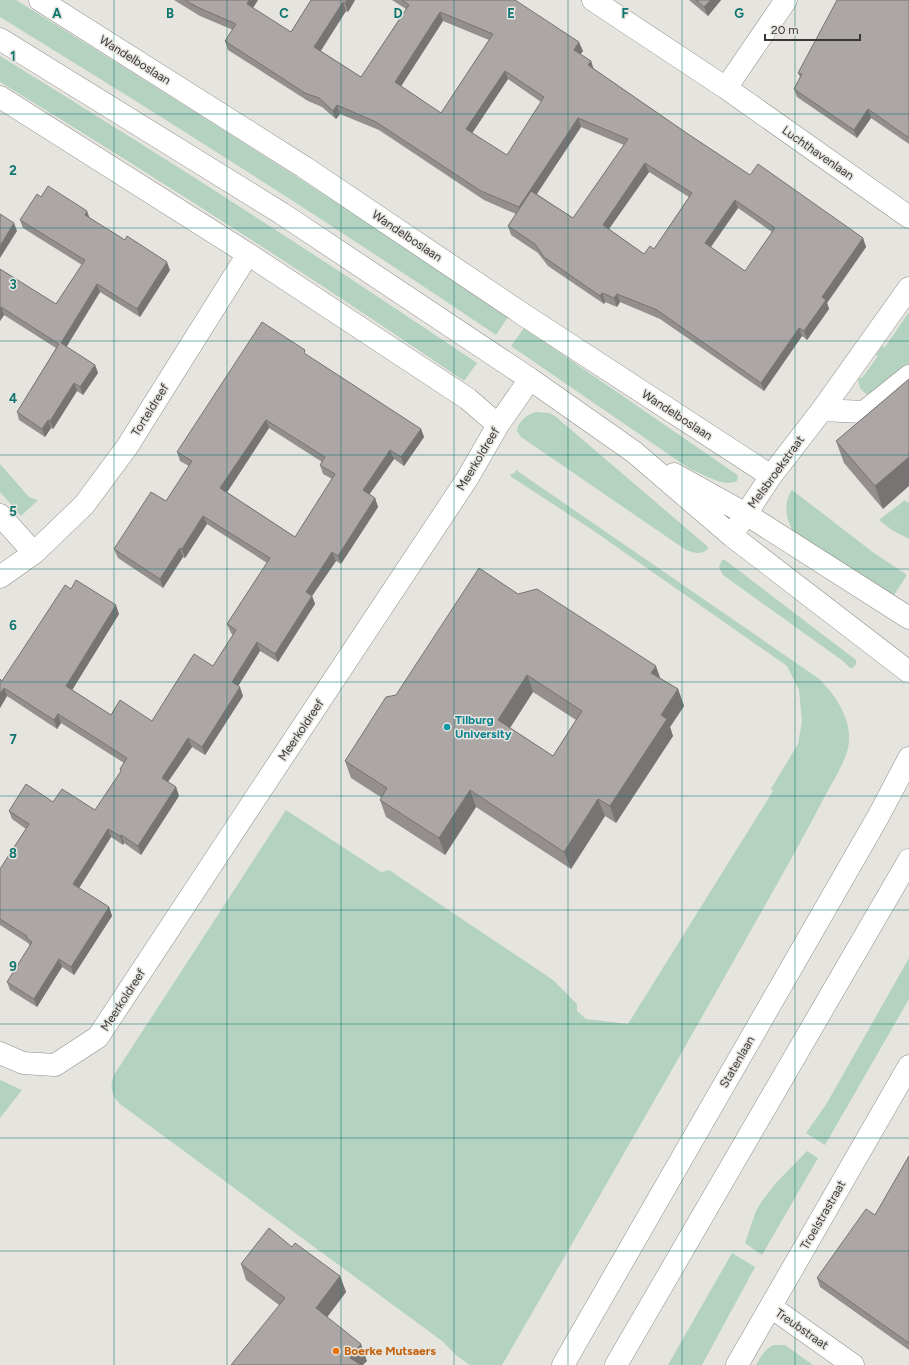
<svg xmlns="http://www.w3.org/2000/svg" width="909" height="1365" font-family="Figtree,sans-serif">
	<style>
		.green { fill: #b3d2c0 }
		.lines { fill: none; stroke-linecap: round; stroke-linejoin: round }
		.minor-casing { stroke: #908e89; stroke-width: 23 }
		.minor { stroke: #fff; stroke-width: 22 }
		.wall { fill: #948f8d; fill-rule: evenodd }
		.shaded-wall { fill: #787473 }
		.building { fill: #aca6a4; stroke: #787473; fill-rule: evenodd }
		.grid { fill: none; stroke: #0f766e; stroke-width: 1; stroke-opacity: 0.55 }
		.culture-dot { fill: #0f9aa8; stroke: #e6e4df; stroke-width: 1.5 }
		.food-dot { fill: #e8710a; stroke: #e6e4df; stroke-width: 1.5 }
		.labels { text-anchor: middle; stroke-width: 3; stroke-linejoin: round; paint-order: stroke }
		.street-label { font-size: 12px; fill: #393836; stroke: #e6e4df }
		.culture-label { font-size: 12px; font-weight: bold; fill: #0d838f; stroke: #e6e4df; text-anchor: start }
		.food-label { font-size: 12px; font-weight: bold; fill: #c56008; stroke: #e6e4df; text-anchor: start }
		.grid-label { font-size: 13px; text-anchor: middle; font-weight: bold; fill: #0f766e; stroke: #e6e4df; stroke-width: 3; stroke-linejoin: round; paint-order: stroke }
	</style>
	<rect width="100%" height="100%" fill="#e6e4df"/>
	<path class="green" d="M0 0H16C182 103 347 207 508 317L496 335C333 225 168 120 0 17Z
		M0 56C161 155 320 257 477 363L464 381C312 277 157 178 0 82Z
		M909 312V365L870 395 866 394 860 388 858 381 860 377 862 378 878 356 876 355 882 346 885 347Z
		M524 328 736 474 738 476 737 481C723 488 704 474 690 469L511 346Z
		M536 412 549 413 555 416 707 546 708 549C701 555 694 553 686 550L521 437 517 431C518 421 527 415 536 412Z
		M0 464 29 497 38 500 21 516 0 492Z
		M516 470 818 678C836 695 854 722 848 748 844 765 832 782 824 798 802 840 779 881 755 923 672 1071 587 1218 502 1365H470L457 1356 442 1341 120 1104C112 1096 109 1086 114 1075L286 810 381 872 389 870 553 980 577 1004V1011L586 1019 628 1024 773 791 771 789 798 744 802 721 799 690 787 666 591 529 510 476 512 473 514 474Z
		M792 490 874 553 907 575 894 595 893 596 792 530C786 518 783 502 792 490Z
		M905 500 907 503 909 501V539L892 530 879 520Z
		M722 560H725L856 660V664L853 668H850L843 661 723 575 719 567Z
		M909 958V999L825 1145 806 1133 827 1103Z
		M0 1080 22 1090 0 1118Z
		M807 1151 818 1158 762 1255 745 1243 756 1211 762 1201 776 1183Z
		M732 1253 755 1267 702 1365H668Z
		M773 1345H785L813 1365H756C761 1357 764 1350 773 1345Z"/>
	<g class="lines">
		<defs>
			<path id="minor" d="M40 0 304 167 524 315 771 476
				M593 0 726 88 909 217
				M0 39 281 213 530 379 634 452 732 536 909 672
				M726 88 786 0
				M0 97 248 254 468 399 498 425
				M822 410 864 412 909 376
				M674 474 746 514 909 618
				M0 515 34 553
				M738 526 771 476 822 410 909 288
				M0 577 34 553 84 505 127 447 248 254
				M0 1053 23 1063 55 1065 98 1037 272 773 467 479 498 425 530 379
				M771 1307 853 1365
				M563 1365 878 817 909 758
				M616 1365 909 860
				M737 1365 909 1066"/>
		</defs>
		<use href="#minor" class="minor-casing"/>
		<use href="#minor" class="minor"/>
	</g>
	<path class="wall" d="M174 0H258L253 8 291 32 311 0H355L348 12 346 11 321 51 361 77 406 9 392 0H515L583 51 580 54 591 61 593 68 688 134 750 175 863 238 866 247 827 303 829 309 807 340 802 336 764 391 660 319 620 302 617 307 605 302 604 304 548 266 538 253 511 235 508 226 516 214 484 200 379 130 340 114 336 119 322 107 308 101 228 50 225 41 233 30 200 16ZM443 21 489 40 441 113 401 86ZM508 79 541 102 507 155 472 133ZM581 127 624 145 573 218 537 194ZM649 172 689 197 654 249 644 254 609 229ZM738 208 772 232 745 271 711 247Z
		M689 0H721L708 16Z
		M909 0V144L871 118 857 138 797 97 794 89 800 77 798 73Z
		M41 197 90 218 170 270 140 317 100 292 66 347 95 365 98 373 83 395 77 391 53 429 51 428 45 437 19 420 17 412 56 348 4 315 0 321V269L56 304 82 265 23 228 20 220Z
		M307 355 421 429 424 437 404 466 394 459 369 495 375 498 378 507 341 564 336 561 312 596 315 604 278 662 260 651 238 686 243 696 205 755 192 747 168 782 176 787 179 796 141 855 124 843 123 845 111 837 79 888 109 907 112 916 74 975 62 967 37 1007 10 990 7 982 30 946 28 943 0 925V869L26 829 12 819 9 811 53 802 95 810 121 772 120 769 124 763 61 723 57 729 7 696 0 708V679L2 681 71 589 119 614 72 690 111 715 152 721 213 666 233 635 231 633 227 624 267 563 207 524 185 558 183 557 163 588 118 558 114 549 166 501 189 466 180 461 177 452ZM269 428 322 462 320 465 323 474 332 479 295 537 227 492Z
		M909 379 883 509 844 463 836 441Z
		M518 594 660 678 678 689 684 706 670 727 673 736 616 823 605 816 571 869 476 807 445 855 386 817 380 800 382 798 351 778 345 761 396 695ZM533 692 576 720 553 756 510 728Z
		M909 1156V1350L820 1287 817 1278 875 1215Z
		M292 1247 340 1276 346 1292 327 1317 367 1361 279 1305 246 1280 241 1264Z"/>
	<path class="shaded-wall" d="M249 0H258L250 12 247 4Z
		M347 0H355L348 12 345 3Z
		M711 0H721L708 16 704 7Z
		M343 2 346 11 317 56 314 47Z
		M440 12 443 21 398 91 395 82Z
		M579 42 583 51 577 59 574 50Z
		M591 61 594 70 588 65Z
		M505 71 508 79 469 138 466 129Z
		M337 105 340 114 336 119 333 111Z
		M868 109 871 118 857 138 854 130Z
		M578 118 581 127 522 216 519 207Z
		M645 163 649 172 606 233 603 225Z
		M735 200 738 208 708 251 705 243Z
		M87 211 90 219 85 215Z
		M14 223 17 231 0 258V246Z
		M863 238 866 247 827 303 829 309 807 340 804 331 822 297Z
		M167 262 170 270 140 317 137 309Z
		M97 284 100 292 64 351 61 343Z
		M602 293 605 302 604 304 600 296Z
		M617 294 620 302 617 307 614 298Z
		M1 307 4 315 0 321V308Z
		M799 328 802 336 764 391 761 383Z
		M95 365 98 373 83 395 80 387Z
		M74 383 77 391 53 429 50 421Z
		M48 420 51 428 45 437 42 429Z
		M266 420 269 428 224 497 220 488Z
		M421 429 424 437 404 466 401 457Z
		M390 450 394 459 366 499 363 490Z
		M909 457V486L883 509 875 486Z
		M375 498 378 507 341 564 338 556Z
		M203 516 207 524 185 558 182 549Z
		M180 548 183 557 163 588 160 579Z
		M332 552 336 561 312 596 315 604 278 662 275 654 306 592Z
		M116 605 119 614 69 695 66 686Z
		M257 642 260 651 235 691 232 682Z
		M656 666 662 683 651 673Z
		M527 675 533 692 504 737 498 720Z
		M240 687 243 696 205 755 202 747Z
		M4 688 7 696 0 708V694Z
		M678 689 684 706 670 727 673 736 616 823 610 806 661 715Z
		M58 714 61 723 57 729 54 720Z
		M188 738 192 747 165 786 162 778Z
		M176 787 179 796 141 855 138 846Z
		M470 790 476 807 445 855 439 838Z
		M598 799 605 816 571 869 564 852Z
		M108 829 111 837 76 893 73 884Z
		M121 835 124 843 123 845 120 836Z
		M109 907 112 916 74 975 71 967Z
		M59 959 62 967 37 1007 34 999Z
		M340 1276 346 1292 322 1324 316 1308Z
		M361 1344 367 1361 363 1365H353L350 1358Z"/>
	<path class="building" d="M185 0H249L247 4 291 32 311 0H347L345 3 343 2 314 47 361 77 409 5 402 0H515L579 42 574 50 591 61 588 65 688 134 750 175 758 164 863 238 822 297 826 300 804 331 799 328 761 383 657 310 617 294 614 298 602 293 600 296 544 257 535 244 508 226 531 191 573 218 628 139 578 118 519 207 481 191 376 122 337 105 333 111 319 98 305 93 225 41 236 24 197 7ZM440 12 493 34 441 113 395 82ZM505 71 544 97 507 155 466 129ZM645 163 692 193 654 249 650 246 644 254 603 225ZM735 200 775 228 745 271 705 243Z
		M696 0H711L704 7Z
		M837 0H909V138L868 109 854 130 794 89 802 74 798 73Z
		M48 186 87 211 85 215 125 240 127 236 167 262 137 309 97 284 61 343 95 365 80 387 74 383 50 421 48 420 42 429 17 412 59 344 1 307 0 308V269L56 304 85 260 20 220 37 194 41 197Z
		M0 214 14 223 0 246Z
		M262 322 305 350 304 353 421 429 401 457 390 450 363 490 375 498 338 556 332 552 306 592 312 596 275 654 257 642 232 682 240 687 202 747 188 738 162 778 176 787 138 846 121 835 120 836 108 829 73 884 109 907 71 967 59 959 34 999 7 982 32 942 26 937 27 936 0 919V869L29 824 9 811 26 784 53 802 62 789 95 810 121 771 120 769 127 758 58 714 54 720 4 688 0 694V679L2 681 65 585 71 589 76 580 116 605 66 686 111 715 120 700 152 721 194 654 213 666 236 630 227 624 270 558 203 516 182 549 180 548 160 579 114 549 151 492 166 501 192 461 177 452ZM266 420 325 457 320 465 335 474 295 537 220 488Z
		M909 379V457L875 486 836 441Z
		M479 568 518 594 537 589 656 666 651 673 678 689 661 715 667 719 610 806 598 799 564 852 470 790 439 838 380 800 387 788 345 761 386 697 396 695ZM527 675 582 711 553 756 498 720Z
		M909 1156V1343L817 1278 866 1209 875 1215Z
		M269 1228 292 1247 295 1243 340 1276 316 1308 361 1344 350 1358 361 1365H231L285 1298 241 1264Z"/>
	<path class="grid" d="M114 0V1365M227 0V1365M341 0V1365M454 0V1365M568 0V1365M682 0V1365M795 0V1365M0 114H909M0 228H909M0 341H909M0 455H909M0 569H909M0 682H909M0 796H909M0 910H909M0 1024H909M0 1138H909M0 1251H909"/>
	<circle class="culture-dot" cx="447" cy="727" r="4"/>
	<circle class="food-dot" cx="336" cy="1351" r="4"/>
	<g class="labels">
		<g class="street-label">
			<text transform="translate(135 60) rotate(32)" y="4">Wandelboslaan</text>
			<text transform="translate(818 153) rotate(35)" y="4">Luchthavenlaan</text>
			<text transform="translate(407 236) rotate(34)" y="4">Wandelboslaan</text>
			<text transform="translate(150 410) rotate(-58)" y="4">Torteldreef</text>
			<text transform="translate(677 415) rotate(33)" y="4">Wandelboslaan</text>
			<text transform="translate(478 459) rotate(-59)" y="4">Meerkoldreef</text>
			<text transform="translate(776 472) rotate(-54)" y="4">Melsbroekstraat</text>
			<text transform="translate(301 730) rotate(-56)" y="4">Meerkoldreef</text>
			<text transform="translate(123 1000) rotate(-57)" y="4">Meerkoldreef</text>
			<text transform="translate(737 1062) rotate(-60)" y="4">Statenlaan</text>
			<text transform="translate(823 1215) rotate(-60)" y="4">Troelstrastraat</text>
			<text transform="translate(802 1329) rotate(35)" y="4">Treubstraat</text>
		</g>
		<g class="culture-label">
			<text x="455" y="724">Tilburg<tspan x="455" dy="14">University</tspan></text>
		</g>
		<g class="food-label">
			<text x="344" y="1355">Boerke Mutsaers</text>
		</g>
	</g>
	<g class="grid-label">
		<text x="57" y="18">A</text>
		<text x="170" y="18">B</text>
		<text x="284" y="18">C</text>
		<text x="398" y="18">D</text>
		<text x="511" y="18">E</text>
		<text x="625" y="18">F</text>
		<text x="739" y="18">G</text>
		<text x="13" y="61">1</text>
		<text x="13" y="175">2</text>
		<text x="13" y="289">3</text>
		<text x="13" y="403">4</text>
		<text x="13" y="516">5</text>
		<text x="13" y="630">6</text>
		<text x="13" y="744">7</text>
		<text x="13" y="858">8</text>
		<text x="13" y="971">9</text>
	</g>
	<path d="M765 34v6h95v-6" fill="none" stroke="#393836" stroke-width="2"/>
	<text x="771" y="34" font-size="12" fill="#393836" stroke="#e6e4df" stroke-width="3" paint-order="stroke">20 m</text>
</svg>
